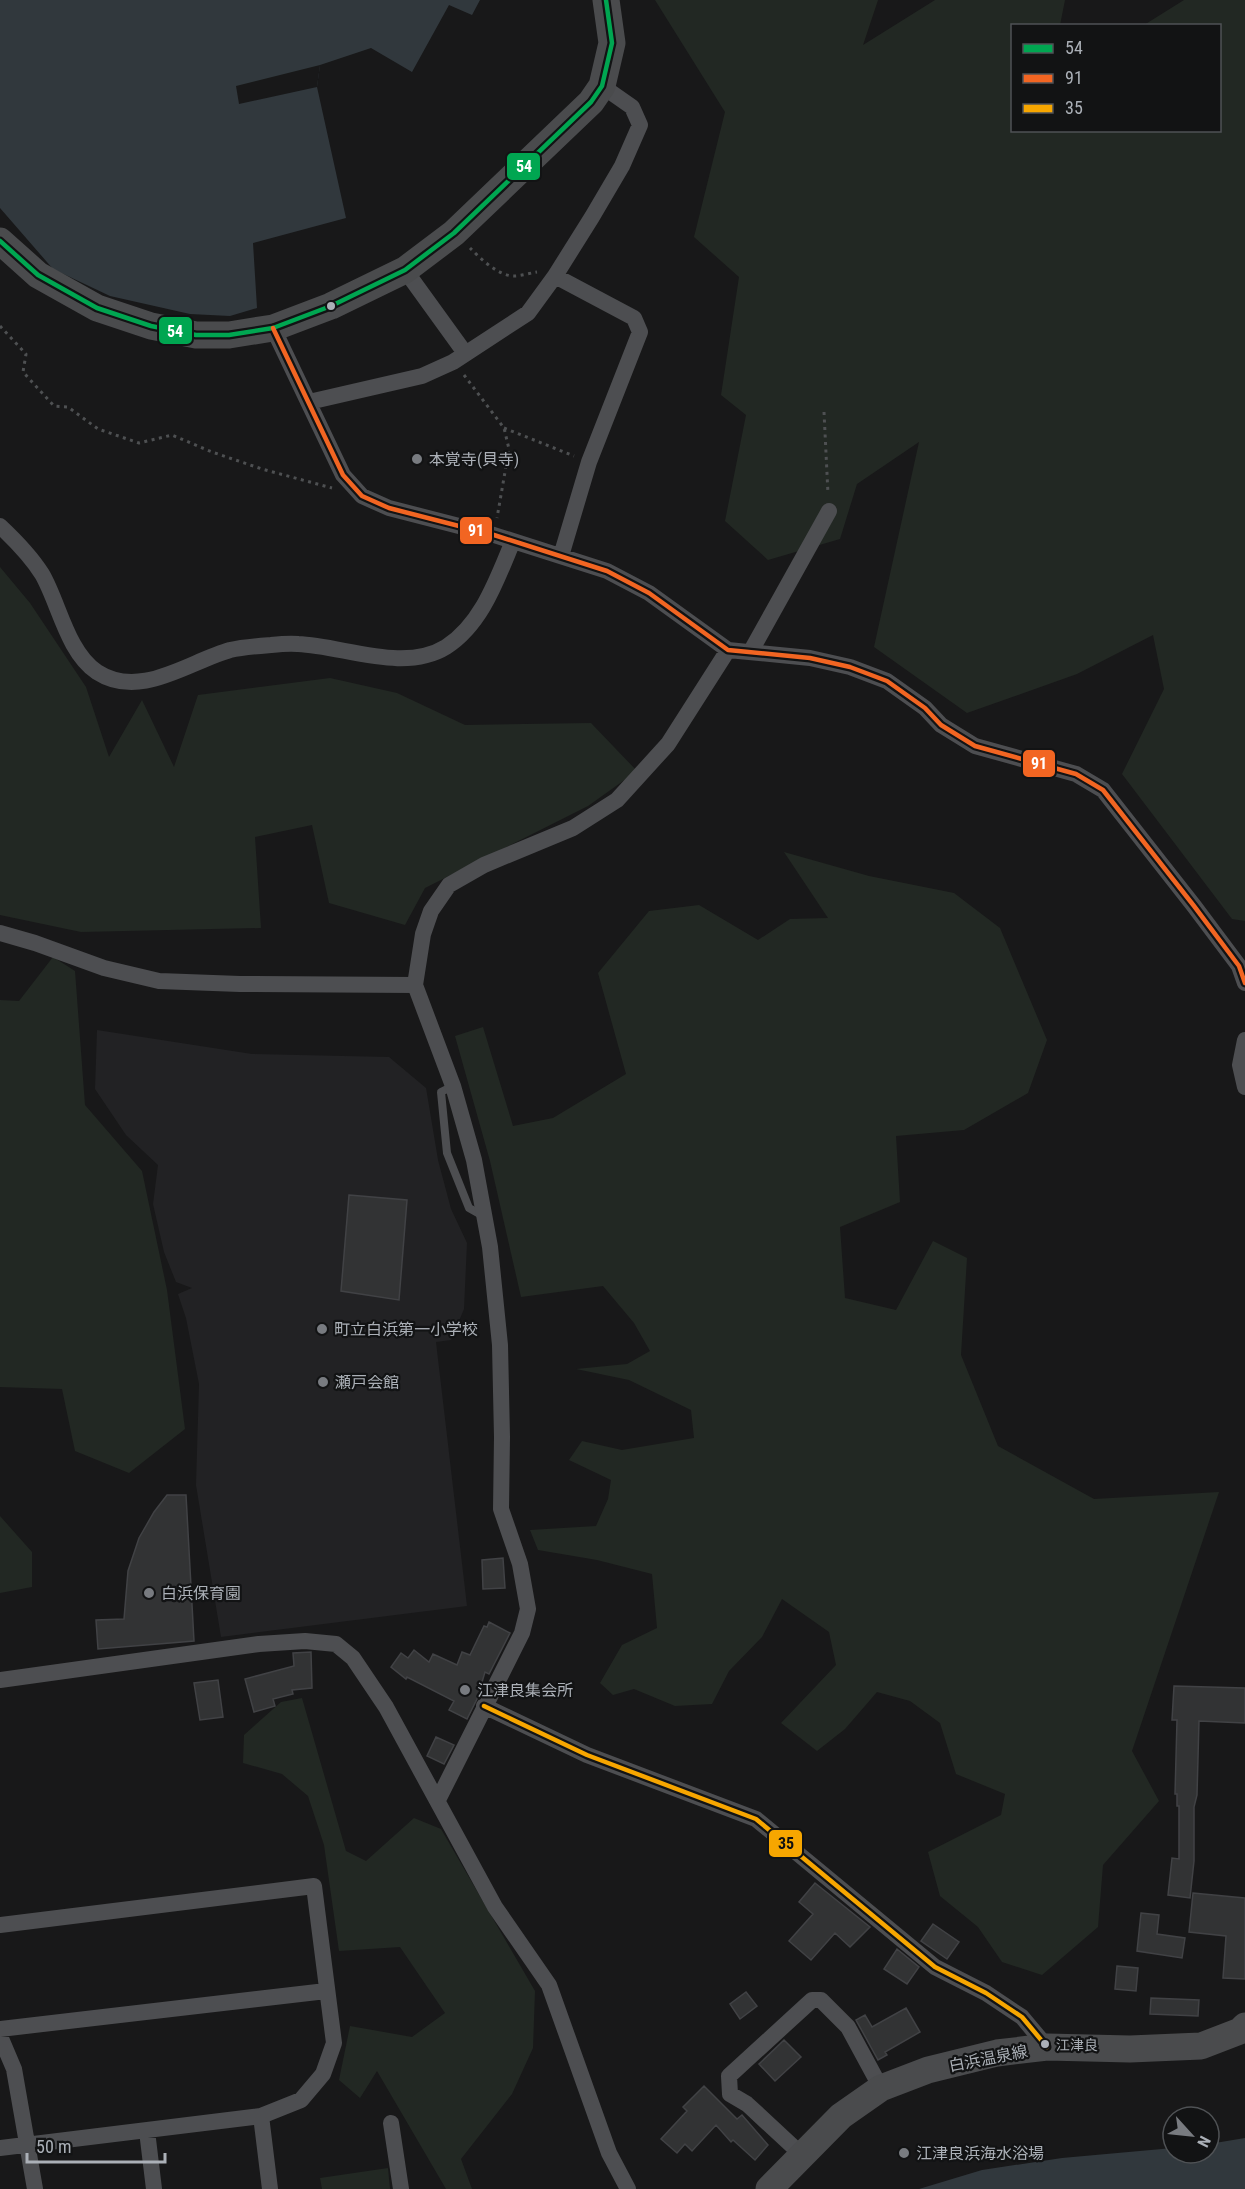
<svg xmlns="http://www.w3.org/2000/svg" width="1245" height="2189" font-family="'Roboto Condensed','Noto Sans JP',sans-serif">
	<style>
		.built { fill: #222224 }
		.green { fill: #222823 }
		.water { fill: #31383d }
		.pier { fill: #181819 }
		.building { fill: #323334; stroke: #414245; stroke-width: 1.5 }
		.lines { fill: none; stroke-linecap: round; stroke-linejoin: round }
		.path { stroke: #4e5052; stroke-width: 3; stroke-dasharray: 3 4.5; stroke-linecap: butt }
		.lane { stroke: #4d4e51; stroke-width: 8 }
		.street { stroke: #4d4e51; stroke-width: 16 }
		.primary { stroke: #4a4b4d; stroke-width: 27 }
		.bus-1-casing { stroke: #121314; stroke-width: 9 }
		.bus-2-casing { stroke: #121314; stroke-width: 9 }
		.bus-3-casing { stroke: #121314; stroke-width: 9 }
		.bus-1 { stroke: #00a651; stroke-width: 4.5 }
		.bus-2 { stroke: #f26522; stroke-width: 4.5 }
		.bus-3 { stroke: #f7a600; stroke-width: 4.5 }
		.bus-dot { fill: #abb0b7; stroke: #121314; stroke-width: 2 }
		.poi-dot { fill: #787b80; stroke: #121314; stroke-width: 2 }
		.labels { text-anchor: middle; stroke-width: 4.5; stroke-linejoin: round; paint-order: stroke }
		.bus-label { font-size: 14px; fill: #abb0b7; stroke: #121314; text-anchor: start }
		.poi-label { font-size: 16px; fill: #abb0b7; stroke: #121314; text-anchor: start }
		.street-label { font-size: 16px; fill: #abb0b7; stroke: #121314 }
		.line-badge { stroke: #121314; stroke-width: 2 }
		.badge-label { font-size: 16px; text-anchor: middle; font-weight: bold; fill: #fff }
		.pale-badge-label { font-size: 16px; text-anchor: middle; font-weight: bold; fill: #111 }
	</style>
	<rect width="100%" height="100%" fill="#181819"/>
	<path class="built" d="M97 1030 252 1054 389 1057 426 1088 438 1160 451 1209 467 1243 464 1309 451 1340 436 1342 467 1606 221 1637 196 1485 199 1384 186 1318 178 1294 192 1288 176 1282 164 1252 153 1204 158 1165 126 1135 95 1089Z"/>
	<path class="green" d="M655 0H878L863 45 935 0H1065L1060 25 1012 26V130H1220V26L1144 25 1184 0H1245V921L1232 919 1122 774 1164 689 1153 635 1077 674 967 713 874 647 919 442 857 484 840 539 768 560 725 521 746 415 721 395 739 277 694 237 725 112Z
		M0 567 30 603 86 687 109 757 142 700 174 767 198 695 330 678 397 693 465 725 591 723 637 771 588 806 425 888 405 925 329 903 312 825 255 837 261 928 81 932 0 915Z
		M784 852 869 876 954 893 1000 928 1047 1040 1028 1093 964 1130 896 1136 900 1202 840 1227 845 1298 896 1310 933 1241 967 1258 961 1355 998 1446 1094 1499 1219 1492 1132 1751 1159 1801 1103 1865 1098 1927 1042 1975 1002 1962 978 1927 940 1896 928 1852 1001 1815 1005 1794 956 1774 940 1723 910 1701 877 1692 845 1729 817 1751 781 1723 836 1665 829 1632 782 1599 762 1637 729 1671 712 1704 675 1706 634 1689 613 1695 600 1683 622 1645 657 1628 652 1574 597 1560 538 1550 530 1530 596 1526 608 1499 611 1480 569 1460 582 1441 622 1450 694 1438 691 1410 629 1380 576 1369 627 1364 650 1351 634 1323 603 1286 521 1297 490 1161 455 1036 483 1027 513 1126 553 1118 626 1074 598 973 649 911 699 905 758 940 790 919 828 918Z
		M53 957 75 971 85 1105 142 1171 167 1290 185 1429 129 1473 75 1451 62 1389 0 1387V1000L19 1001Z
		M0 1516 32 1552V1587L0 1593Z
		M302 1698 346 1851 366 1861 414 1818 441 1829 535 1991 533 2048 512 2094 461 2159 472 2189H446L377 2071 360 2098 339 2080 350 2026 412 2037 445 2013 400 1947 339 1951 324 1845 308 1796 282 1774 243 1763 244 1735 281 1702Z
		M388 2168 390 2189H322L320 2178Z"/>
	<path class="water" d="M0 0H480L472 15 449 5 412 72 371 48 320 65 317 87 346 218 253 243 257 308 230 316 190 314 110 296 53 269 0 208Z
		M1245 2138V2189H919L982 2170 1062 2158 1173 2148V2153H1209V2144Z"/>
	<path class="pier" d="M320 65 317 87 239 104 236 86Z"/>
	<path class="building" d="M349 1195 407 1200 399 1300 341 1291Z
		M167 1495H186L194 1641 98 1649 96 1620 124 1619 128 1571 139 1538 154 1512Z
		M503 1558 505 1588 483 1589 482 1560Z
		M489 1622 510 1633 489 1674 485 1672 477 1699 467 1719 449 1710 454 1701 407 1677 406 1679 391 1667 401 1653 408 1658 414 1650 429 1662 433 1654 457 1665 462 1652 470 1655 484 1626 487 1627Z
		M311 1652 312 1688 292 1690 293 1694 273 1699 275 1706 254 1712 245 1679 294 1666 293 1653Z
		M218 1680 223 1717 200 1720 194 1683Z
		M1174 1686 1245 1688V1723L1199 1721 1197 1795 1194 1807V1861L1190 1898 1168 1895 1172 1858 1179 1859V1806H1177V1794H1175L1177 1720H1172Z
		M436 1737 454 1745 444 1764 427 1756Z
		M815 1883 870 1927 850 1947 835 1933 811 1960 789 1941 813 1914 799 1902Z
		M1193 1893 1245 1898V1979L1223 1978 1226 1936 1189 1932Z
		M1141 1913 1159 1915 1157 1934 1185 1938 1182 1958 1137 1951Z
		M933 1924 959 1942 947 1959 921 1941Z
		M897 1949 919 1967 907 1984 884 1969Z
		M1117 1966 1138 1968 1136 1991 1115 1989Z
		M746 1992 757 2006 740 2019 730 2004Z
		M1151 1998 1199 2000 1198 2016 1150 2014Z
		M906 2008 920 2032 885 2052 887 2055 878 2060 856 2020 865 2015 872 2027Z
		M784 2040 801 2057 775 2081 759 2064Z
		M704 2086 737 2119 742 2115 768 2145 755 2160 733 2140 731 2142 716 2125 692 2151 685 2144 677 2153 661 2139 687 2111 683 2107Z"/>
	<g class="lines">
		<path class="path" d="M470 248C480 258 498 276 514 276 521 276 530 273 537 272
			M0 326 26 354 23 372 54 406 68 407 98 429 139 443 172 435 212 452 262 469 332 488
			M464 375 504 428 509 449 497 518
			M824 412 828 494
			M504 428 574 456"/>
		<path class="lane" d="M453 1086 441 1092 447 1153 469 1208 485 1217"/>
		<path class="street" d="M405 270 465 353
			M555 276 634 318 640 332 589 462 561 556
			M273 328 343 475 362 496 389 508 494 535 607 571 649 593 728 650 810 658 850 667 887 681 925 708 941 725 975 746 1076 774 1103 790 1194 906 1239 966 1245 983
			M309 402 422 376 453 362 528 313 555 276 592 217 622 166 640 125 632 107 602 86
			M0 526C16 541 30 555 42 574 59 603 67 652 97 672 140 700 188 662 230 650 243 647 258 646 271 645 280 644 290 643 298 644 344 646 404 673 446 647 482 624 497 579 513 541
			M751 651 829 511
			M0 933 35 943 104 968 159 981 240 984 415 985
			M1245 1040 1240 1065 1245 1087
			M0 1680 259 1644 305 1641 336 1644 353 1658 386 1707 495 1907 549 1985 609 2153 628 2189
			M484 1706 587 1755 756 1819 935 1967 986 1993 1022 2017 1047 2047
			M438 1800 522 1633 528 1609 520 1564 501 1509 502 1437 500 1345 490 1247 474 1160 453 1086 415 985 423 934 431 911 449 885 484 865 573 828 617 800 668 744 728 650
			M0 1925 314 1886 334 2043 323 2074 301 2100 261 2116 0 2148
			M0 2029 326 1991
			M0 2036 14 2069 35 2189
			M261 2116 270 2189
			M391 2123 401 2189
			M147 2131 154 2189
			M802 2155 747 2104 730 2094 729 2076 812 2000H821L848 2027 881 2088"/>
		<path class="primary" d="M0 241 38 275 97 308 151 326 196 335H229L273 328 331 306 405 270 454 233 591 102 602 86 612 43 606 0
			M769 2189 841 2116 881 2088 928 2070 997 2053 1047 2047 1130 2049 1201 2046 1240 2031 1245 2026"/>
		<defs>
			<path id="bus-1" d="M0 241 38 275 97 308 151 326 196 335H229L273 328 331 306 405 270 454 233 591 102 602 86 612 43 606 0"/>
			<path id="bus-2" d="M273 328 343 475 362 496 389 508 494 535 607 571 649 593 728 650 810 658 850 667 887 681 925 708 941 725 975 746 1076 774 1103 790 1194 906 1239 966 1245 983"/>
			<path id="bus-3" d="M484 1706 587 1755 756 1819 935 1967 986 1993 1022 2017 1047 2047"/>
		</defs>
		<use href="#bus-1" class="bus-1-casing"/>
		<use href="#bus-2" class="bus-2-casing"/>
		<use href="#bus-3" class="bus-3-casing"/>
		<use href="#bus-1" class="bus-1"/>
		<use href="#bus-2" class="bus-2"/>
		<use href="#bus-3" class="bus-3"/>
	</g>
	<g class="bus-dot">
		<circle cx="331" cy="306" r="5"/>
		<circle cx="1045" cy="2044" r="5"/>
	</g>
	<g class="poi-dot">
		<circle cx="417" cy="459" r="6"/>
		<circle cx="322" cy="1329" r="6"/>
		<circle cx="323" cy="1382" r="6"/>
		<circle cx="149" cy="1593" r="6"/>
		<circle cx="465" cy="1690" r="6"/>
		<circle cx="904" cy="2153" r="6"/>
	</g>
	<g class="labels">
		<g class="bus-label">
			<text x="1056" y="2050">江津良</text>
		</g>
		<g class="poi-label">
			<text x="429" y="465">本覚寺(貝寺)</text>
			<text x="334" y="1335">町立白浜第一小学校</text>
			<text x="335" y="1388">瀬戸会館</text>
			<text x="161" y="1599">白浜保育園</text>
			<text x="477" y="1696">江津良集会所</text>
			<text x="916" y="2159">江津良浜海水浴場</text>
		</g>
		<g class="street-label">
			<text transform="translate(988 2058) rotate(-11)" y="6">白浜温泉線</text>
		</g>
	</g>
	<g class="line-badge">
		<rect x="506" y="152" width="35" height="29" rx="6" fill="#00a651"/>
		<rect x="158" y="316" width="35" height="29" rx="6" fill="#00a651"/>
		<rect x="459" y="516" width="34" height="29" rx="6" fill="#f26522"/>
		<rect x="1022" y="749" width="34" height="29" rx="6" fill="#f26522"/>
		<rect x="768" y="1829" width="35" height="29" rx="6" fill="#f7a600"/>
	</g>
	<g class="badge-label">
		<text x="524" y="172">54</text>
		<text x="175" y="337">54</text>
		<text x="476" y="536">91</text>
		<text x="1039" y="769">91</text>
	</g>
	<g class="pale-badge-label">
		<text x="786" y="1849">35</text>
	</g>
	<rect x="1011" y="24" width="210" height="108" fill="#121314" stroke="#4f5255" stroke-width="1.5"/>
	<rect x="1023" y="44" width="30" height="9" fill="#00a651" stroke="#4f5255" stroke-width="1.5"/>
	<text x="1065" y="54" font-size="18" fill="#abb0b7">54</text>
	<rect x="1023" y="74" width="30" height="9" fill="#f26522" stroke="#4f5255" stroke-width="1.5"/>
	<text x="1065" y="84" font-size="18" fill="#abb0b7">91</text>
	<rect x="1023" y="104" width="30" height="9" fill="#f7a600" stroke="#4f5255" stroke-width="1.5"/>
	<text x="1065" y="114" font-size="18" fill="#abb0b7">35</text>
	<g transform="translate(1191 2135) rotate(117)"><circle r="28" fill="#121314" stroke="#4f5255" stroke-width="1.5"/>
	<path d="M0-4.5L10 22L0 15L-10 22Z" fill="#787b80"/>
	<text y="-9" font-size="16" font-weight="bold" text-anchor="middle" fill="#abb0b7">N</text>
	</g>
	<path d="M27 2153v9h138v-9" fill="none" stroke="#abb0b7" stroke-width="3"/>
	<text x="36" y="2153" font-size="18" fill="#abb0b7" stroke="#121314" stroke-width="4.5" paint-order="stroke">50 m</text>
</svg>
